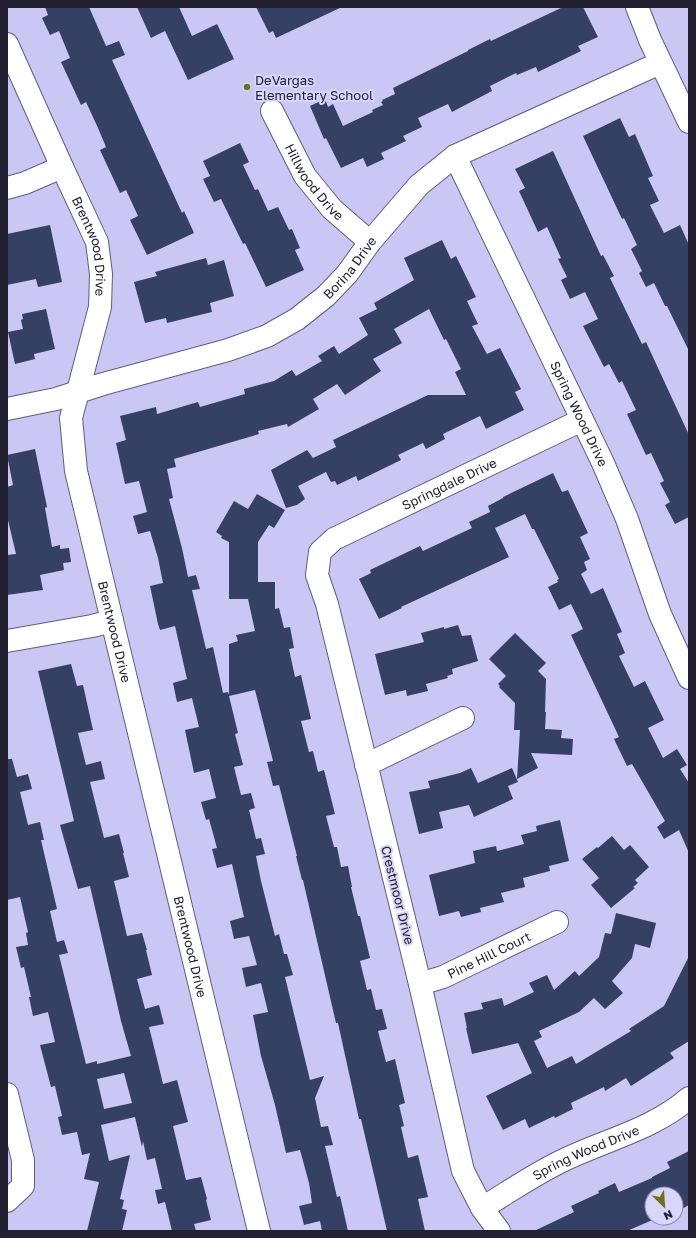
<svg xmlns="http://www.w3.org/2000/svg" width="696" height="1238" font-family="'Golos Text',sans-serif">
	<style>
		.building { fill: #344164; fill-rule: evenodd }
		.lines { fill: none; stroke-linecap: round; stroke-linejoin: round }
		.minor-casing { stroke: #605c83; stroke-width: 24 }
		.secondary-casing { stroke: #605c83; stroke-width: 24 }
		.minor { stroke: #fff; stroke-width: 22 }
		.secondary { stroke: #fff; stroke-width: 22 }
		.poi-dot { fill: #727013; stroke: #d8d6fa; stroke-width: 1.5 }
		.labels { text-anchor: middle; stroke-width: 4; stroke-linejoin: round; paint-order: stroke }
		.poi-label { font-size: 13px; fill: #222031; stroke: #d8d6fa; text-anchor: start }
		.street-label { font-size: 13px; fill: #222031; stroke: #d8d6fa }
	</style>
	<rect width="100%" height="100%" fill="#cbc7f5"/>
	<path class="building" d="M45 7H89L106 46 119 41 125 55 112 60 182 213 184 211 194 233 147 255 130 220 138 216 126 190 120 193 100 150 106 147 98 128 86 102 81 105 61 62 70 58 59 31 50 35 42 18 48 15Z
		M137 7H179L192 36 217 24 234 59 188 80 165 31 151 38Z
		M256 7H342L276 38 273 31 269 33Z
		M563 7H583L598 37 578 46 581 51 538 72 536 67 517 75 516 73 490 86 492 91 452 112 448 104 418 118 422 127 403 136 406 141 381 153 384 159 367 167 363 158 341 168 326 138 324 139 310 106 325 99 328 107 333 104 343 126 373 112 372 110 383 105 381 102 383 101 382 100 395 94 393 88 468 51V50L490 39 491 41Z
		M620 118 629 137 635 134 653 176 648 178 659 201 650 205 664 233 680 225 689 245V351L667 306H665L654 283 646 287 639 273 642 271 631 249 637 245 624 218 622 219 583 136Z
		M240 143 249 162 243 165 255 190 258 189 268 211 278 207 289 230 292 229 300 248 295 250 304 270 266 287 245 243 243 244 221 199 214 202 203 179 210 176 203 161Z
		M553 151 601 256 603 255 614 276 610 278 642 344 646 342 689 435V517L675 524 665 505 670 502 660 483 664 481 651 453 646 455 627 414 636 410 622 381 619 383 609 364 604 367 583 326 598 319 585 292 570 299 561 280 567 277 558 259 561 258 547 227 538 232 519 191 525 188 515 169Z
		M50 225 62 282 38 287 36 279 7 285V234Z
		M442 240 451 259 456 256 476 297 467 301 478 324 472 326 487 354 500 348 521 389 515 392 524 410 486 429 480 416 443 434 445 439 426 449 423 443 398 455 401 460 358 481 356 476 337 485 335 481 331 482 326 472 298 486 305 499 297 505 286 508 271 470 307 450 313 458 336 447 333 440 428 395H466L455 372 461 369 446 339 444 340 429 309 394 329 402 343 373 359 381 371 345 395 337 384 313 399 319 409 288 427 287 424 258 431 259 434 174 459 176 467 167 469 173 498 169 499 182 548 188 577 196 575 200 589 192 590 206 649 213 647 223 693 228 692 229 695V644L238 641 236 635 255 631 248 599H229V542L221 538 222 536 216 532 234 501 248 509 257 494 285 510 274 528 269 525 258 542V582H275V609L279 608 284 628 290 627 294 648 289 649 295 677 301 675 311 719 301 721 309 752 313 751 318 772 324 770 335 814 326 816 334 847H337L341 867 348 866 352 887H351L358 916H360L370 958 360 961 367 990 371 989 376 1010 382 1009 387 1029 378 1031 386 1062 395 1059 405 1103 399 1105 404 1126 401 1127 408 1158 418 1155 428 1197 418 1199 425 1231H387L361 1119H359L338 1023H336L303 880H302L296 856H297L279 785 273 786 267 762 273 761 255 690 229 696 238 733 235 734 243 765 234 767 241 795 251 793 255 808 249 810 256 839 261 838 265 854 256 856 261 881 275 936 279 934 284 954H287L293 975 285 977 310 1080 324 1076 315 1098 321 1127 328 1126 333 1145 325 1146 337 1197 340 1196 348 1231H322L320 1221 304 1225 299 1206 312 1203 309 1183 300 1150 286 1153 275 1105 261 1056 253 1015 268 1012 261 983 246 987 242 968 257 965 249 936 234 939 230 921 244 917 232 864 217 868 212 849 217 848 209 819 206 820 201 802 216 798 209 769 194 773 185 730 199 727 192 698 177 702 173 683 187 679 175 626 160 630 158 624 150 586 163 583 158 558 150 531 138 534 133 516 147 512 139 481 125 484 116 443 126 440 120 416 156 407 157 414 198 402 200 407 245 394 244 389 274 381 292 370 296 376 322 361 318 356 334 346 339 354 368 335 359 318 377 309 374 303 414 280 404 258Z
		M206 258 208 265 224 260 234 296 210 303 212 312 167 323 166 318 145 323 134 282 157 276 155 272Z
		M46 309 55 349 34 354 35 359 15 364 8 332 23 329 21 320 23 319 22 314Z
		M35 449 47 507 45 508 52 547 60 545V549L69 548 71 562 63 563 64 570 40 575 43 590 7 595V555L16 554 7 516V487L13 485 7 455Z
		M553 473 562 492 568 490 588 533 580 537 590 559 584 562 587 570 581 574 591 594 603 588 622 632 617 634 625 653 619 656 634 687 645 681 664 720 648 728 663 758 677 749 687 765 680 769 689 783V853L679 830 664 839 657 827 665 821 632 764 627 766 614 739 619 737 571 635 583 629 571 604 559 610 548 587 558 582 557 580 559 579 534 529H532L525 514 495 528 509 557 401 607 402 608 379 619 359 579 371 573 370 570 420 546 423 551 472 528 469 522 490 512 488 506 503 498V497Z
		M458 625 462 636 471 635 478 661 452 669 453 674 447 676 448 678 426 684 428 691 407 696 406 690 385 695 375 654 424 642 421 633 444 627V629Z
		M515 633 546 663 538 671 546 679 545 712H546L545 729 562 730 561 738 573 739 572 755 531 753 538 768 517 779 520 730H514L515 703 499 687 500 686 498 684 506 676 489 659Z
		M71 664 77 686 83 685 93 730 78 733 86 765 101 761 104 775 105 779 90 782 104 838 119 834 124 853H123L129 877 114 881 127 936 142 933 147 950H146L152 975 137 979 145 1009 159 1005 164 1024 149 1027 157 1059 163 1084 177 1080 188 1122 173 1126 186 1180 201 1177 207 1199 206 1200 211 1220 194 1224 196 1231H172L165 1202 158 1204 155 1190 162 1189 155 1158 147 1160 143 1141 142 1147 135 1117 101 1125 109 1161 130 1155 120 1199 124 1200 122 1209 127 1210 122 1231H87L99 1182 84 1179 90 1153 82 1155 77 1132 62 1135 58 1117 62 1116 55 1086 51 1087 40 1045 55 1042 48 1012 33 1016 29 997H31L24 967 21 968 16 947 28 945 26 933 28 932 20 897 7 900V759H12L17 777 28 774 32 789 20 792 28 825 40 822 44 840H41L57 909 50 911 57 942 64 940 68 953 59 955 86 1064 97 1061V1064L131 1056 121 1021 90 886 78 889 60 825 74 821 38 671ZM124 1073 132 1103 104 1109 97 1079Z
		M471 768 478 783 512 768 518 782 508 786 513 799 474 817 469 805 439 812 443 828 419 834 409 792 430 788 428 781 460 773Z
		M560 820 569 861 549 866 550 871 523 878 525 887 501 893 504 902 480 908 481 912 461 917 459 911 439 916 429 875 475 863 473 851 496 846 497 851 524 844 521 835 537 831 536 826Z
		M612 836 624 850 630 845 649 867 635 880 638 883 633 887 635 888 611 908 591 885 599 878 582 859 597 847 598 848Z
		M616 913 656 923 650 948 635 944 632 958 612 981 623 993 605 1009 594 998 579 1012 539 1031 542 1037 534 1041 547 1068 572 1056 576 1064 631 1031 629 1029 664 1006 689 956V1041L670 1053 674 1058 631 1086 626 1078 605 1091 604 1087 571 1103 573 1109 555 1118 554 1116 529 1128 525 1119 503 1130 486 1096 532 1073 518 1043 472 1054 466 1028H467L464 1013 483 1009 481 1003 502 998 504 1006 534 992 529 983 547 975 554 990 575 971 579 976 599 957 605 933 611 934Z
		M689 1151V1205L676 1212V1194H652V1218H657L627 1231H534L574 1212 571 1206 599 1193 598 1191 615 1183 619 1192 652 1178V1177L670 1168 667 1162Z"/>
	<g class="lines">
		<defs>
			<g id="minor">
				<path id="s1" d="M7 44 62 167 97 242 101 274 100 307 71 418 76 471 259 1231"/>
				<path id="s2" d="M272 111 305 176 332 209 370 242"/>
				<path id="s3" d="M455 156 603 463 627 519 660 614 689 678"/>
				<path d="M7 188 25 183 62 167"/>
				<path id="s4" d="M7 409 56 399 103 384 228 350 267 336 297 319 326 296 347 274 370 242 419 185 455 156 660 63"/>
				<path d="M7 641 92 626 112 621"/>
				<path d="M366 765 463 718"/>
				<path id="s5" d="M420 984 443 977 557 922"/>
				<path d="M7 1094 23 1160V1186L7 1201"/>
				<path id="s6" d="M482 1208C509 1192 536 1173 564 1160 605 1140 654 1129 689 1098"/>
				<path id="s7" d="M499 1231 482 1208 463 1171 420 984 327 604 317 575 320 552 334 539 582 420"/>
			</g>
			<path id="secondary" d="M637 7 650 40 689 122"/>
		</defs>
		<use href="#minor" class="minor-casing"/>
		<use href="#secondary" class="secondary-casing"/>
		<use href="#minor" class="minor"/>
		<use href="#secondary" class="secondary"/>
	</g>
	<circle class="poi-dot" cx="247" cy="87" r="4"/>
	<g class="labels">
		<g class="poi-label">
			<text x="255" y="85">DeVargas<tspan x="255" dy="15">Elementary School</tspan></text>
		</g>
		<g class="street-label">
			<text dy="5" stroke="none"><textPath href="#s2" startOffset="83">Hillwood Drive</textPath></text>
			<text dy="5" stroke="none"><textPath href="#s1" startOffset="220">Brentwood Drive</textPath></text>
			<text dy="5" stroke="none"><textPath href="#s4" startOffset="379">Borina Drive</textPath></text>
			<text dy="5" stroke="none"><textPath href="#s3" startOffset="286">Spring Wood Drive</textPath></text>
			<text dy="5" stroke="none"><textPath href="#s7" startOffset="854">Springdale Drive</textPath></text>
			<text dy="5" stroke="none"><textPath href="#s1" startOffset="616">Brentwood Drive</textPath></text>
			<text transform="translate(398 895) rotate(76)" y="5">Crestmoor Drive</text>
			<text dy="5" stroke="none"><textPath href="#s1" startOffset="940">Brentwood Drive</textPath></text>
			<text dy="5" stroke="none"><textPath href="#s5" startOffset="75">Pine Hill Court</textPath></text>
			<text dy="5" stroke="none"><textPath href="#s6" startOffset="118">Spring Wood Drive</textPath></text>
		</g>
	</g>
	<rect width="696" height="1238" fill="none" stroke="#222031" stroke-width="16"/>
	<g transform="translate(664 1206) rotate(155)"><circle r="19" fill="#d8d6fa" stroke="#8f8daa"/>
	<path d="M0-3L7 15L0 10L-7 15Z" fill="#727013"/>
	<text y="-6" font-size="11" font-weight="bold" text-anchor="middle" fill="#222031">N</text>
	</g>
</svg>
